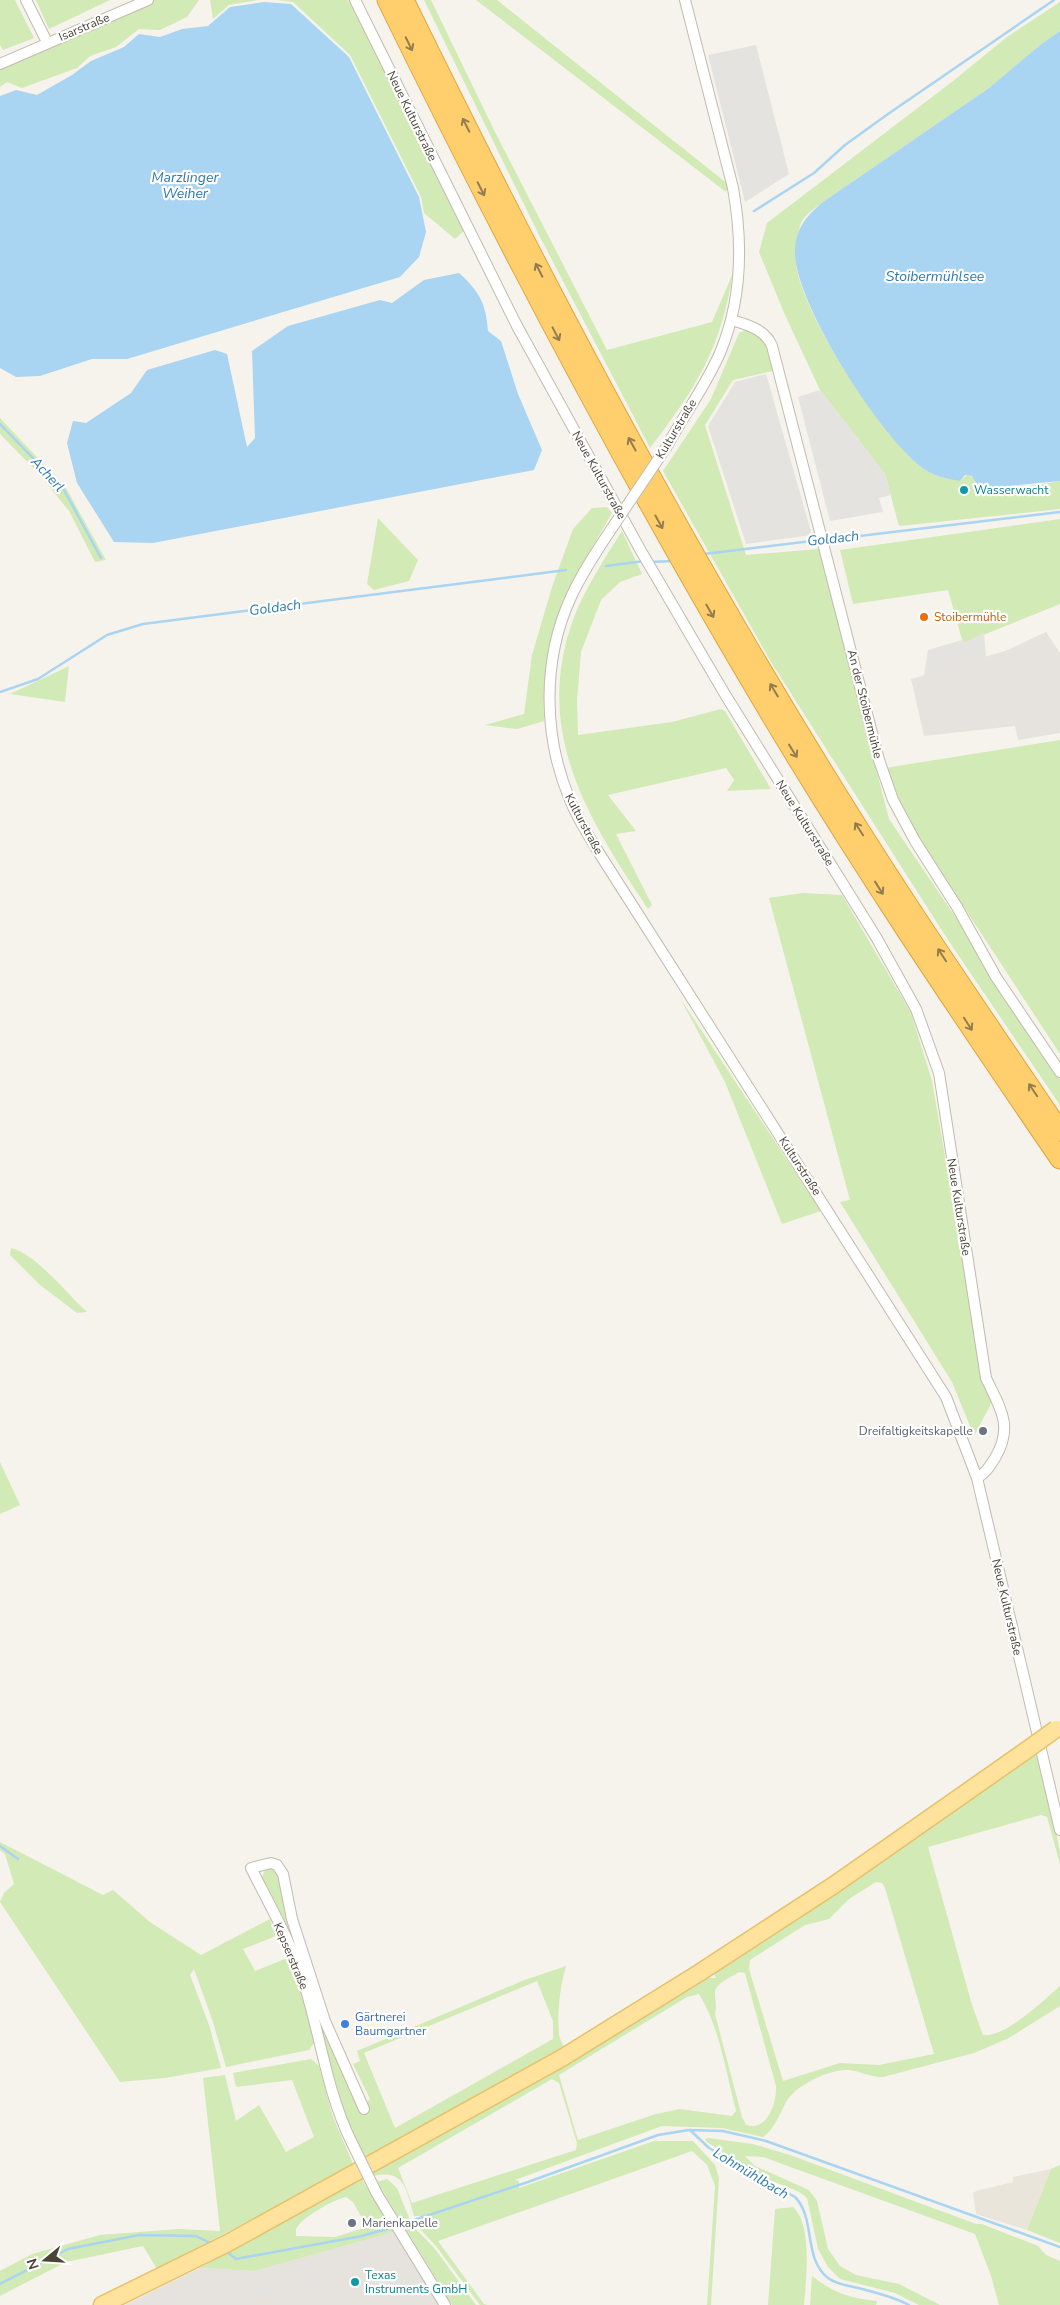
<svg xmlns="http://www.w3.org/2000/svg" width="1060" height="2305" font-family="'Nunito Sans',sans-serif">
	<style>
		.residential { fill: #eae5da }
		.industrial { fill: #e6e2dd }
		.green { fill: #d2eab5; fill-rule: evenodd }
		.parking { fill: #e5e3e0 }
		.water { fill: #a9d4f2 }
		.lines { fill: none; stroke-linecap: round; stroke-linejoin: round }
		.stream { stroke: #a9d4f2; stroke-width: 2.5 }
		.minor-casing { stroke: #c2bbae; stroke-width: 12 }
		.primary-casing { stroke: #e6c16a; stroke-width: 19 }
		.motorway-casing { stroke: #e0a43c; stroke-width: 21 }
		.minor { stroke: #fff; stroke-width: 10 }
		.primary { stroke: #ffe39c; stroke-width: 16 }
		.motorway { stroke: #ffcf6e; stroke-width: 19 }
		.minor-bridge-casing { stroke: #c2bbae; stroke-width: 12; stroke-linecap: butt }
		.primary-bridge-casing { stroke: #e6c16a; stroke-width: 19; stroke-linecap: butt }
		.minor-bridge { stroke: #fff; stroke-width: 10 }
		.primary-bridge { stroke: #ffe39c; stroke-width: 16 }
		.oneway { stroke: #937c4e }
		.culture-dot { fill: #0f9aa8; stroke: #fff; stroke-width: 2 }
		.food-dot { fill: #e8710a; stroke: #fff; stroke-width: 2 }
		.worship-dot { fill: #6b7280; stroke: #fff; stroke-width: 2 }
		.shop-dot { fill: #3f7fe0; stroke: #fff; stroke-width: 2 }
		.labels { text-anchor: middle; stroke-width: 4.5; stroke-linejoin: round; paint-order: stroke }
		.street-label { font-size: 12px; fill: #4b4439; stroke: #fff }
		.culture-label { font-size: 12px; fill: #0d838f; stroke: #fff; text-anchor: start }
		.food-label { font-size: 12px; fill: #c56008; stroke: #fff; text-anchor: start }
		.worship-label { font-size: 12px; fill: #5b616d; stroke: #fff; text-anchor: end }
		.shop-label { font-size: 12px; fill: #366cbe; stroke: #fff; text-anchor: start }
		.water-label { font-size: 14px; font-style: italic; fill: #2e7ab2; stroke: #fff }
	</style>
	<rect width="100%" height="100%" fill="#f6f3ec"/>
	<path class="residential" d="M1051 2169 1027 2230 976 2214 973 2193 976 2191 1013 2182V2177Z"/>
	<path class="industrial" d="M1046 632 1060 653V733L1018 740 1015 726 924 736 911 679 1005 651Z
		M394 2232 414 2259 438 2305H125L200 2268 255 2271Z"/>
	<path class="green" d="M0 0H15L34 38 3 50 0 45Z
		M36 0H110L49 29Z
		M152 0H199L187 17 160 30 139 29 116 47 90 56 77 68 22 88 7 82 0 87V66Z
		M210 0H257L229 5 213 19Z
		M277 0H348L466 229 455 239 424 213 421 197 350 55 293 2Z
		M424 0H431L494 130 607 350 712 322 733 273C720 351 697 386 650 448L539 235Z
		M476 0H497L729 185 726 192Z
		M1060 2V31L1040 45 989 88 823 202C815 208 805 214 801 223 797 233 795 254 796 264 801 313 886 444 927 471 936 477 949 478 960 481L967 475 973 477 976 483 1030 486 1060 481V509L899 526 885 474 820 390 785 315 759 252 767 223 953 81 1007 37Z
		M746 330 763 337 773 371 733 380 705 425 746 555 819 549 889 819 969 937 1035 1045 1060 1079V1105L948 940 771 662 663 471 711 399 739 333Z
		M0 418 66 488 106 560 95 562 69 511 40 475 0 434Z
		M607 507 612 513C568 589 543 630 544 721L517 729 485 725 524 714 532 655 552 587 573 529 592 508Z
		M378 518 418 560 409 581 374 590 367 584Z
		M1060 519V604L963 643 948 590 853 604 840 550Z
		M622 531 642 574 620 582 601 600 581 652 577 700 578 735 672 722 721 709 725 711 771 789 727 791 734 780 726 768 608 795 636 831 616 834 652 905 648 909C587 817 532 731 574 617 586 587 605 558 622 531Z
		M69 666 65 702 10 694Z
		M1060 740V1054L905 817 885 768Z
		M802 893 842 895 911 1013 932 1081 985 1388 992 1402 974 1436 952 1382 840 1202 850 1200 769 898Z
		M680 998 821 1211 782 1224 725 1082Z
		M11 1248C35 1253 68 1295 87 1312L77 1313 40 1285 10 1255Z
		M0 1462 20 1505 0 1514Z
		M1039 1753 1060 1851V1864L1047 1817 1041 1815 928 1847 972 2005 983 2035C1005 2038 1044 2000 1060 1986V2006L1009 2038 974 2053 883 2077C871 2078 861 2071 849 2070 829 2069 796 2085 786 2102 780 2113 774 2130 763 2137L722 2128 662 2126 515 2180 519 2181V2188L654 2141H693L715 2165 719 2178 711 2305H707L715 2186 707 2165 692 2151 438 2241 484 2304 488 2305H480L436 2246 419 2228V2222L423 2221 420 2216H414C407 2192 405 2168 374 2176L372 2171 699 1978H716L714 1974ZM876 1882 882 1883 885 1888 934 2054 879 2065 840 2063 783 2081 749 1969 750 1960 805 1925 829 1919 849 1899ZM739 1972 745 1973 746 1977 776 2086C777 2103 767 2132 746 2125L742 2117 715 2014C717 2006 715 2001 715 1993 715 1983 732 1977 739 1972ZM699 1994C720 2028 726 2073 736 2111L732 2116 680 2109 656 2114 578 2140 559 2075 687 1997ZM552 2079 559 2083 577 2143 576 2150 412 2203 398 2168Z
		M0 1842 103 1895 113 1890 150 1922 201 1955 270 1919 276 1936 243 1949 255 1971 290 1957 302 1986 317 2039 309 2050 226 2067 213 2022 194 1969 190 1975 209 2025 221 2068 165 2078 120 2082 0 1902 4 1893 14 1884 5 1854 0 1850Z
		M266 1868H273L277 1871 360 2109 370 2099 353 2064 360 2061 357 2051 522 1981 566 1966C560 1988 557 2011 559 2033 559 2039 563 2043 564 2049L366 2160 345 2115 322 2034 261 1879ZM537 1981 553 2021V2039L395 2128 364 2053Z
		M311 2059 319 2066 333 2117 354 2166 157 2269 143 2246 66 2262 0 2296V2271L32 2254 100 2235 179 2229 220 2231 203 2078 225 2075 236 2121 259 2105 286 2152 314 2137 292 2080 236 2087 233 2073Z
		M708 2138 753 2144 790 2155 976 2224H982L1038 2246 1046 2255 1060 2261V2305H999L991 2276 975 2234 763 2157 745 2156 755 2166 809 2190 817 2201 828 2249 840 2266 856 2275 899 2284 940 2305H919L895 2293 840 2279 828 2267 818 2249 807 2198C797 2188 781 2186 768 2179 747 2168 727 2155 707 2142L705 2139Z
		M1060 2165V2243L1027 2230 1051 2169Z
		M360 2176 394 2232 255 2271 200 2268ZM346 2197 353 2202 367 2227 335 2237 296 2236V2229C302 2217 333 2200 346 2197Z
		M387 2179 397 2188 412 2225 435 2249 476 2305H452L377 2182Z
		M793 2207C813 2225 806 2280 804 2305H768L775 2209Z
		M812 2276C834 2293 849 2298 877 2301L876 2305H810Z"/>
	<path class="parking" d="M756 45 789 174 745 202 708 55Z
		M766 374 812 535 746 544 708 426 735 382Z
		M820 390 885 474 891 495 879 498 883 512 830 521 798 397Z
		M984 633 986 657 924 676 928 650 962 640 963 643Z
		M339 2261 342 2269 303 2286 299 2278Z
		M279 2282 280 2289 248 2297 246 2289Z
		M182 2287 186 2294 164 2305H145Z"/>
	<path class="water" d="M264 2 291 4 349 57 419 197 426 232 419 257 400 277 127 359H92L40 376 16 377 0 368V96L16 90 37 95 72 75 91 61 124 47 139 34 160 37 182 29 208 26 230 7Z
		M1060 31V481L987 488 980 483H976L972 476 965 475 960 481C949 479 937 477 927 471 884 444 795 304 795 253 795 229 806 216 823 202L989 88 1040 45Z
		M459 273C479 291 486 303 488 331L501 341 518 394 542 450 534 470 153 543 114 542 77 483 67 443 73 421 86 423 131 393 147 370 215 350 227 354 247 447 255 438 252 351 288 326 380 300 392 303 424 280Z"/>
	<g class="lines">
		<path class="stream" d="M754 211 814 173 845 145 888 114 1054 0
			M0 424 64 490 101 558
			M826 540 1060 512
			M704 554 820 540
			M650 562 674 561
			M606 566 645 561
			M0 692 38 679 107 635 143 624 566 570
			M0 1846 18 1859
			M690 2130 709 2148 795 2197C816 2218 803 2259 828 2278 837 2285 851 2286 862 2289 878 2293 894 2297 909 2305
			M399 2225 528 2182 658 2135 689 2130 723 2131 766 2141 1060 2247
			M226 2251 236 2259 362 2236 394 2227
			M0 2284 68 2249 139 2235 196 2236 212 2244"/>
		<defs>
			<path id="minor" d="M26 0 47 42
				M355 0 517 326 641 551 726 696 876 937 916 1009 939 1073 986 1378C1000 1408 1014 1426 995 1458 989 1467 986 1473 977 1478
				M0 64 148 0
				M732 320C747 325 765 329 772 346L879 760 893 800 915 841 957 907 996 977 1060 1072
				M667 446C684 415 706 385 720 353 742 300 743 243 733 188L685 0
				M610 531C596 552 582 573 571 597 542 660 543 736 570 800 578 820 590 838 601 856L946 1397 977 1478 1060 1830
				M351 2141C327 2092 321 2038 305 1987 293 1945 270 1906 251 1868L271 1863 277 1865 283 1874 292 1919 325 2021 364 2109
				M377 2194 445 2305"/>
			<path id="primary" d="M102 2305 228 2243 562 2058 699 1973 834 1885 1024 1752"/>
			<path id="motorway" d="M387 0C503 237 625 469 759 695 853 854 956 1007 1060 1159
				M404 0C538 274 680 543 842 802 911 913 986 1022 1060 1131"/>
		</defs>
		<use href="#minor" class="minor-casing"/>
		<use href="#primary" class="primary-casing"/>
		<use href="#motorway" class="motorway-casing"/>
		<use href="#minor" class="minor"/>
		<use href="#primary" class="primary"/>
		<use href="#motorway" class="motorway"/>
		<defs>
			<path id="minor-bridge" d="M610 531 667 446
				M351 2141 377 2194"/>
			<path id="primary-bridge" d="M1024 1752 1056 1729"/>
		</defs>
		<use href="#minor-bridge" class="minor-bridge-casing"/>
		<use href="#primary-bridge" class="primary-bridge-casing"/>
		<use href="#minor-bridge" class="minor-bridge"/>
		<use href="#primary-bridge" class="primary-bridge"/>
	</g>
	<defs><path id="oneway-shaft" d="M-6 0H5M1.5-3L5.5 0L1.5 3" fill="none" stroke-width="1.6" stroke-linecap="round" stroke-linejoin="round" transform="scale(1.25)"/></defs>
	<g class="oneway">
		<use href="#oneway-shaft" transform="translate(409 44) rotate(64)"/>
		<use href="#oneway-shaft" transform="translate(466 125) rotate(-117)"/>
		<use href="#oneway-shaft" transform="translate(481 189) rotate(63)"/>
		<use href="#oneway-shaft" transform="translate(539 270) rotate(-117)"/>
		<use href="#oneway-shaft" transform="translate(556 334) rotate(62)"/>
		<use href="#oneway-shaft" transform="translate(632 444) rotate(-119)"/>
		<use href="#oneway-shaft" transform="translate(659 522) rotate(61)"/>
		<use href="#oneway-shaft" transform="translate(710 611) rotate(60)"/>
		<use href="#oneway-shaft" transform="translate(774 690) rotate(-121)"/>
		<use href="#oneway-shaft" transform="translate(793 751) rotate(58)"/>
		<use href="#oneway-shaft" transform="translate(859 829) rotate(-123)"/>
		<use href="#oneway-shaft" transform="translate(879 888) rotate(58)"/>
		<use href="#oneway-shaft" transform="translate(942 955) rotate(-123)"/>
		<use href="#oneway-shaft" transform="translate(968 1024) rotate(57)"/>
		<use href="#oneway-shaft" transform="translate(1033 1090) rotate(-124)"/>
	</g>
	<g class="culture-dot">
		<circle cx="964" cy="490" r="5"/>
		<circle cx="355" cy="2282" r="5"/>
	</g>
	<circle class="food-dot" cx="924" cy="617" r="5"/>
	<g class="worship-dot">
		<circle cx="983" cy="1431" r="5"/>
		<circle cx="352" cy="2223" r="5"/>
	</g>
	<circle class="shop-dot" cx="345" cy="2024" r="5"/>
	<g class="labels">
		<g class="street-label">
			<text transform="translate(84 27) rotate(-23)" y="4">Isarstraße</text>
			<text transform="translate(412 116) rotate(64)" y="4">Neue Kulturstraße</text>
			<text transform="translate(676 429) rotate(-59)" y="4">Kulturstraße</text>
			<text transform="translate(599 475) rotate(61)" y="4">Neue Kulturstraße</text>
			<text transform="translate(865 704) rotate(76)" y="4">An der Stoibermühle</text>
			<text transform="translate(805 823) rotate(58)" y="4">Neue Kulturstraße</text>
			<text transform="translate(584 824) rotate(62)" y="4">Kulturstraße</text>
			<text transform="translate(800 1166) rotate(57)" y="4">Kulturstraße</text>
			<text transform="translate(959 1207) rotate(81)" y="4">Neue Kulturstraße</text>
			<text transform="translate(1007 1607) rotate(77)" y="4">Neue Kulturstraße</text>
			<text transform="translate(291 1956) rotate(67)" y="4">Kepserstraße</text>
		</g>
		<g class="culture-label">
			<text x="974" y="494">Wasserwacht</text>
			<text x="365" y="2279">Texas<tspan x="365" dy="14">Instruments GmbH</tspan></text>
		</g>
		<g class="food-label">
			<text x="934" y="621">Stoibermühle</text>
		</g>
		<g class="worship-label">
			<text x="973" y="1435">Dreifaltigkeitskapelle</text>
			<text x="362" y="2227" text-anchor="start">Marienkapelle</text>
		</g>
		<g class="shop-label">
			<text x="355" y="2021">Gärtnerei<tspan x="355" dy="14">Baumgartner</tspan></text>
		</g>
		<g class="water-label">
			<text x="185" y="182">Marzlinger<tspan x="185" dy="16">Weiher</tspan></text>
			<text x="935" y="281">Stoibermühlsee</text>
			<text transform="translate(48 474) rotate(47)" y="5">Acherl</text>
			<text transform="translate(833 538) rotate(-6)" y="5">Goldach</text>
			<text transform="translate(275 607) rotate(-7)" y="5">Goldach</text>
			<text transform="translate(751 2173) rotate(31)" y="5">Lohmühlbach</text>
		</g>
	</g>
	<g transform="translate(45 2260) rotate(252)" stroke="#ffffff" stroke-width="4" paint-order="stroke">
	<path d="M0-4L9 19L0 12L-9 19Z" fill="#4b4439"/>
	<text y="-8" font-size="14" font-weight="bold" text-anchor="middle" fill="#4b4439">N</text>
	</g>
</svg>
